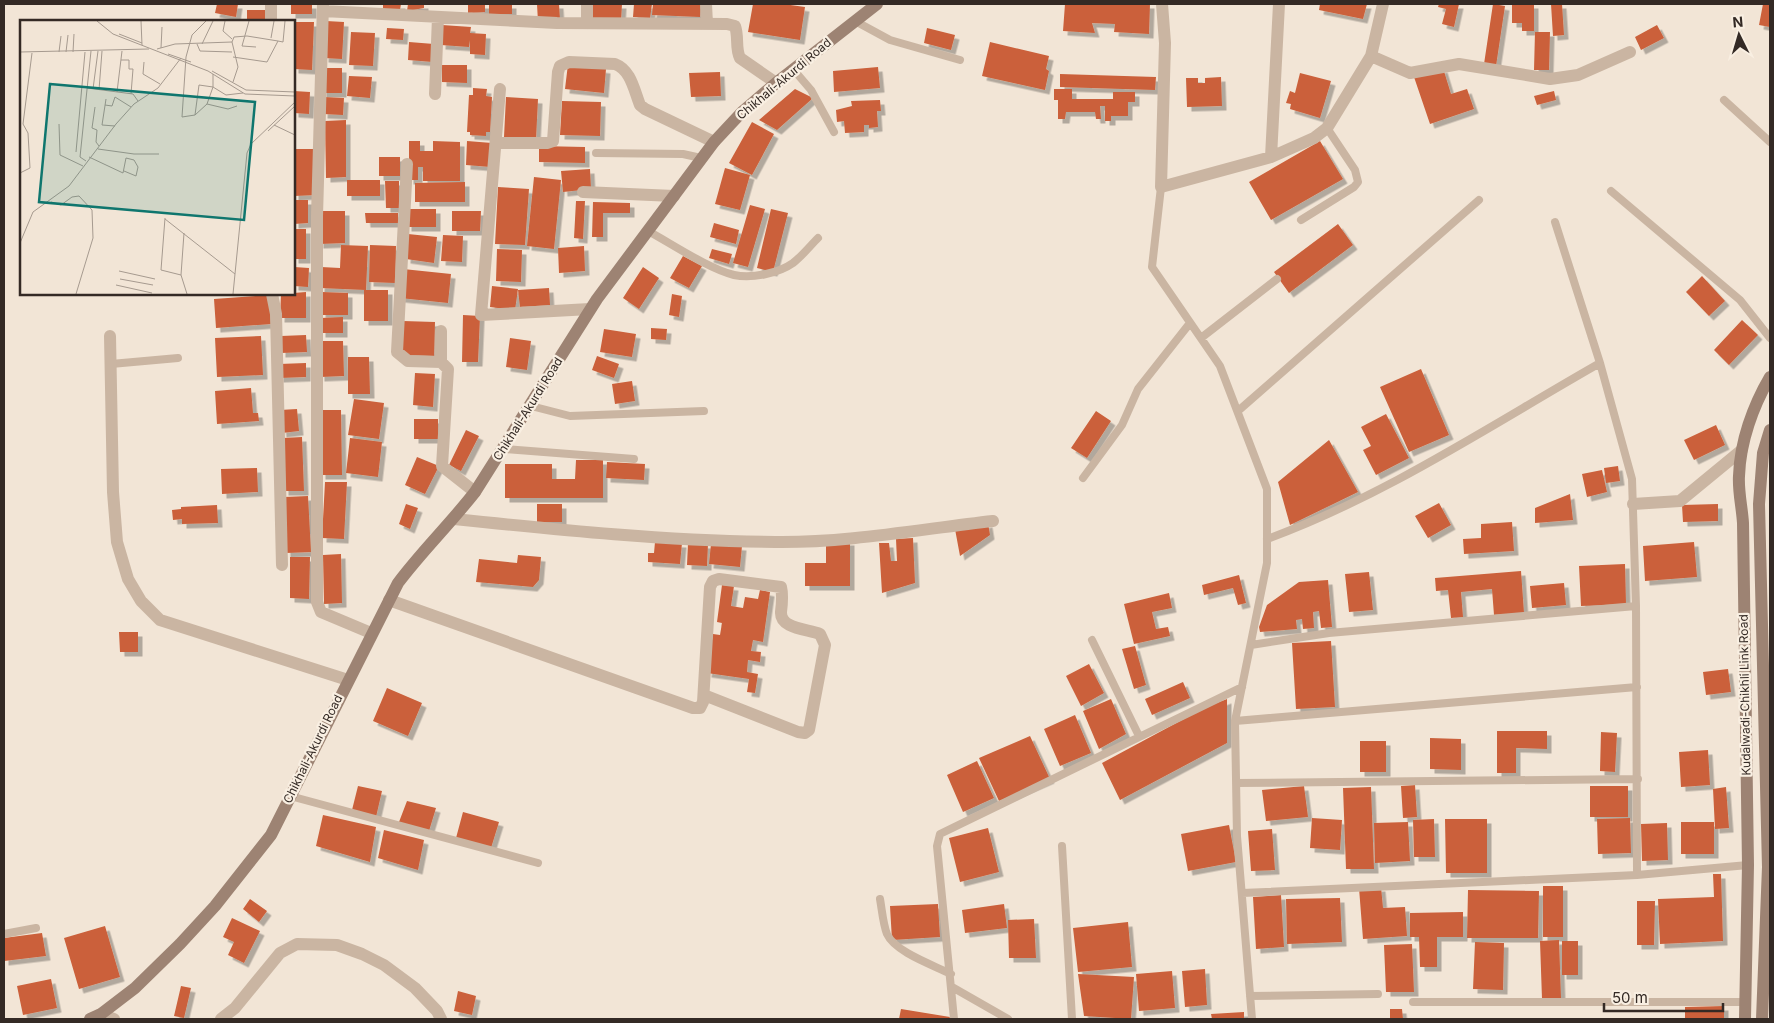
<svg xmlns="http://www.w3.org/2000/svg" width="1774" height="1023" font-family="Inter,sans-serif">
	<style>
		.building { fill: #cb603a; filter: url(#shadow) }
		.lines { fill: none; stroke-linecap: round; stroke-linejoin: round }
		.lane { stroke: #cab5a2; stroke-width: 8 }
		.street { stroke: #cab5a2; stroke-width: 12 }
		.secondary { stroke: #9d8373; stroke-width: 12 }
		.labels { text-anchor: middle; stroke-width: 4.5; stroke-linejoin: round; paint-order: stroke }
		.street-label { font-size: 12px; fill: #342a25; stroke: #f9efe2 }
		.inset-road { fill: none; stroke: #a69a8f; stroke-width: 1 }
		.view { fill: #0f766e; fill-opacity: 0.15; stroke: #0f766e; stroke-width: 2.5 }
		.inset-edge { fill: none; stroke: #342a25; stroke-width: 2.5 }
	</style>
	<defs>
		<filter id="shadow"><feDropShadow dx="4.5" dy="4.5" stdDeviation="0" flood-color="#0004"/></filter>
	</defs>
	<rect width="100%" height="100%" fill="#f2e5d6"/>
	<path class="building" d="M217 4H238L236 17 215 13Z
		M291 4H312V14H291Z
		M383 4H401L400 10 383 9Z
		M408 4H424V8L407 11Z
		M468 4H485V12L468 13Z
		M489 4H512V14H489Z
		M537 4H559L560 20 538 22Z
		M593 4H622L621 21 592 20Z
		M634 4H652L650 18 633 17Z
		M653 4H701L700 17 652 15Z
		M753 4H783L805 7 800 40 748 32Z
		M1065 4H1150L1149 34 1114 32 1115 24 1092 23 1095 33 1063 31Z
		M1320 4H1367L1363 19 1319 10Z
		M1439 4H1459L1454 27 1442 24 1446 9 1438 7Z
		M1493 4 1505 6 1496 66 1484 64Z
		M1512 4H1534V31H1522V23H1512Z
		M1551 4H1562L1564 35 1553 36Z
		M1763 4H1770V27L1759 25Z
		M247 10H267V21H247Z
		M326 21 344 22 342 59 324 58Z
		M294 22H314L312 70 294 69Z
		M442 25 471 27 470 33 486 34 485 55 470 54V40L469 47 441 45Z
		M1657 25 1664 38 1641 50 1635 37Z
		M387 28 404 29 403 40 386 39Z
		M927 28 955 35 951 50 924 43Z
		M351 32 375 33 373 66 349 65Z
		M1535 32H1550L1549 70H1534Z
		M409 42 434 44 433 62 408 60Z
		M990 42 1049 56 1046 69 1049 71 1045 90 982 76Z
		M568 64 606 69 604 93 565 89Z
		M442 65H467V83L442 82Z
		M878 67 880 88 834 92 833 71Z
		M322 68H342V93H322Z
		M1443 68 1451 94 1467 89 1474 109 1430 124 1414 77Z
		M720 72 721 96 691 97 689 73Z
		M1300 73 1331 81 1320 118 1290 109 1291 104 1286 103 1290 91 1295 93Z
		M1060 74 1156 77 1155 90 1060 87Z
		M349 76 372 77 370 98 347 96Z
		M1221 77 1222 106 1187 107 1186 78H1198V83H1205V78Z
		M473 88 487 89 486 96 492 97 490 132H486V136L470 135V132H467L469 95H473Z
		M795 89 813 98 777 130 759 120Z
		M1054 89H1072V99H1113V92H1135V102H1128V116H1111V121H1105V106H1100L1101 119H1096L1095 112H1066L1065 119H1058V100H1054Z
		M294 91 310 92 309 114 294 113Z
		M1554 91 1556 100 1537 105 1534 96Z
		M324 97 344 98 343 115 323 114Z
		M506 97 538 99 536 139 504 137Z
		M880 100 881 111H877L878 127 869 128V125H864V132L845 133 844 121 837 122 836 110 852 106 851 101Z
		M562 101 601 102 600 136 560 135Z
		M346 120V177L326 178 325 121Z
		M752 122 774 134 752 175 729 163Z
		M409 141H420V151H433V141L460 142V181H423V167H418V180H409Z
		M467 141 492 143 491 167 466 165Z
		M1320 141 1343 179 1271 220 1249 182Z
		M539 146 585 147V163L539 162Z
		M294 149H314L316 195 294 196Z
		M379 157H400V176H379Z
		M725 168 750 175 740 210 715 204Z
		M590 169 591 189 563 192 561 171Z
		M534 177 561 180 554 249 527 246Z
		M347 180H380V196H347Z
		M385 181H399V208H386Z
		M465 182V202H415V183Z
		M498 187 529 189 525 245 495 244Z
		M294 200H308V223L294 224Z
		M576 201H585L583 239 574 238Z
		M593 202 630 203V213H603V237H592Z
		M750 205 765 209 748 267 733 263Z
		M407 209H436V227H407Z
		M771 209 788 213 773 272 757 268Z
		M319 211H345V243L319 244Z
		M452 211H481L480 231H452Z
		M365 213H398V223H366Z
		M714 223 739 230 736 244 710 237Z
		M1338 224 1353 245 1289 293 1274 272Z
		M294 229H306V259H294Z
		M408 234 437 237 434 263 406 259Z
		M443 235 463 236 462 262 441 261Z
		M341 245 368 246 366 290 320 288 321 267 340 268Z
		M370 245 396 246 395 283 369 282Z
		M584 246 585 271 559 273 558 248Z
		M497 249 522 250 521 282 496 281Z
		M712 249 732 254 729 264 709 258Z
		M683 256 702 266 689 288 670 278Z
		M294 267 309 268 308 287 294 286Z
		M643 267 659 278 639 309 623 298Z
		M403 269 451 274 448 303 400 298Z
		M1702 276 1725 301 1709 316 1686 292Z
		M492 286 518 289 515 310 490 307Z
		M549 288 550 305 520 307 518 290Z
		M364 290H388V321H364Z
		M306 292V318H280L281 294Z
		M322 292 348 293V315H321Z
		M672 294 682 296 679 317 669 315Z
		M269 295 271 324 216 328 214 299Z
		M463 315 480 316 478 362H462Z
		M343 317V333H321V318Z
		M1742 320 1758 335 1729 365 1714 350Z
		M403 321 435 322 434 356 405 355 401 351Z
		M651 328 667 329 666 340 651 339Z
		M604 329 636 334 632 357 600 352Z
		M306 335 307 352 281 353V336Z
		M261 336 263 375 217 377 215 338Z
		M510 338 531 341 527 370 506 367Z
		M319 341H343L344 376 320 377Z
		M597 356 619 364 614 378 592 370Z
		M348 357H369L370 394H348Z
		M306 363V377L279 378V364Z
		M1421 369 1449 435 1409 452 1380 387Z
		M415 373 435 374 433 407 413 405Z
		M632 381 635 401 615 404 612 384Z
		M251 388 253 413H258L259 421 217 424 215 391Z
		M354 399 384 403 379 439 348 435Z
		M297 409 299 431 282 433 280 410Z
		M320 410H341L342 475H321Z
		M1096 411 1111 421 1087 458 1071 448Z
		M1386 414 1409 458 1376 475 1363 450 1371 446 1361 427Z
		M414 419H438V439H414Z
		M1716 425 1725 445 1694 460 1684 440Z
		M466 430 479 436 461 471 449 465Z
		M302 437 304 491H284L283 438Z
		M350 438 382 442 378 477 346 473Z
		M1329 440 1358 492 1290 525 1278 482Z
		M417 457 439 466 425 494 405 485Z
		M576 460H603V498H505V464H552V479H575Z
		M607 462 645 464 644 480 606 478Z
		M1618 466 1620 481 1606 483 1604 468Z
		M257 468 258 492 222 494 221 469Z
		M1602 470 1607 492 1587 497 1582 474Z
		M325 482H347L344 539 322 538Z
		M1570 494 1573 520 1535 523V508Z
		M308 496 311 552 286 553 284 497Z
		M1439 503 1451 525 1428 538 1415 516Z
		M406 504 418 508 410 529 399 524Z
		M537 504H562V522H537Z
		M1718 504V521L1683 522 1682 505Z
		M217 505 218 523 182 524V519L173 520 172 510 181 509V507Z
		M1512 522 1514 551 1464 554 1463 539 1481 538V524Z
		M988 523 990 535 960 556 955 529Z
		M913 538 915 583 882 593 879 543H889L891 561H897L896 539Z
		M826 541H850V586H805V563H826Z
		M655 542 682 543 680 564 648 562V553H654Z
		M1694 542 1697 577 1645 581 1643 546Z
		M688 543 708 544 707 566 687 565Z
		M711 544 742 546 740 567 709 564Z
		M341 554 342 603 324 604 323 555Z
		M518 555 541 557 539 580 533 587 476 582 479 559 517 563Z
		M290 557H310L309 599 290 598Z
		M1625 564 1626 604 1581 606 1579 566Z
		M1521 571 1524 613 1494 615 1492 589 1461 592 1463 617 1451 618 1448 590 1436 591 1435 578Z
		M1369 572 1373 610 1349 612 1345 574Z
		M1239 575 1246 603 1238 605 1233 588 1204 595 1202 585Z
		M1328 580 1332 627 1321 628 1319 611 1313 612 1314 628 1303 629 1302 619 1296 620 1297 629 1260 632 1259 627 1267 605 1299 582Z
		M1564 583 1566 605 1532 608 1530 586Z
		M722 585 734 586 731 606 743 608 745 597 758 599 760 590 770 592 763 642 753 640 751 651 761 652 760 662 748 660 747 672 758 674 755 693 747 692 749 679 707 673 713 634 720 635 722 623 717 622Z
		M1169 593 1172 608 1152 612 1156 629 1168 627 1170 636 1134 644 1124 604Z
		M119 632H138V652H120Z
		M1331 641 1335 707 1296 709 1292 643Z
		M1135 646 1146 685 1134 689 1122 649Z
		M1089 664 1104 693 1081 706 1066 676Z
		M1728 669 1731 692 1706 695 1703 672Z
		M1183 682 1190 698 1152 715 1145 699Z
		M387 688 422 703 408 736 373 721Z
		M1111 699 1126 734 1099 749 1083 711Z
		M1227 699V743L1120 800 1102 763 1206 707Z
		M1075 715 1091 753 1060 766 1044 729Z
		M1497 731H1547V749L1516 748V773H1497Z
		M1601 732 1617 733 1615 772 1600 771Z
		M1030 736 1050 779 999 801 979 758Z
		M1430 738 1461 739V770L1430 769Z
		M1360 741H1386V772H1360Z
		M1708 750 1710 785 1681 787 1679 752Z
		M977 761 994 798 963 812 947 775Z
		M1415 785 1417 817 1403 818 1401 786Z
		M358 786 382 791 376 817 352 810Z
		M1304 786 1308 817 1266 821 1262 790Z
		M1590 786H1628V817H1590Z
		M1371 787 1374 869H1346L1343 788Z
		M1726 787 1729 828 1715 829 1713 789Z
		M407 801 436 808 429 831 399 822Z
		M463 812 499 822 491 848 456 838Z
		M323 815 376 827 370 862 316 846Z
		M1312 818 1342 820 1340 850 1310 848Z
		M1630 818 1631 853 1598 854 1597 819Z
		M1434 819 1435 857H1414L1413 820Z
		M1445 819H1487V873H1446Z
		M1408 822 1410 861 1375 863 1374 823Z
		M1681 822H1714V854H1681Z
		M1667 823 1668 860 1642 861 1641 824Z
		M1229 825 1236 862 1188 871 1181 834Z
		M988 828 999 872 960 882 949 838Z
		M1272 829 1275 870 1251 871 1248 831Z
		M384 830 424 840 418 870 378 858Z
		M1713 874H1721L1723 941 1660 944 1658 899 1714 897Z
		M1543 886H1563V937H1543Z
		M1381 887 1383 908 1405 907 1407 936 1363 939 1359 888Z
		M1468 890 1539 891 1538 938H1467Z
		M1281 895 1284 947 1256 949 1253 897Z
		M1340 898 1342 942 1287 944 1286 899Z
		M250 899 267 911 259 922 243 909Z
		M1637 901H1655L1654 945H1637Z
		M938 904 940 937 892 940 890 906Z
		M1004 904 1007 928 965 933 962 910Z
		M1463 912V937H1437V967H1420L1419 937H1410V913Z
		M232 918 260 931 244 963 228 955 234 942 223 937Z
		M1034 919 1036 958H1009L1008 920Z
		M1128 922 1132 967 1078 972 1073 928Z
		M105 926 120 977 79 989 64 938Z
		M42 933 46 956 4 961V938Z
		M1559 940 1561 998 1542 999 1540 941Z
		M1562 941H1578V975H1562Z
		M1475 942 1504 943 1503 990 1473 989Z
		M1412 944 1414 992H1386L1384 945Z
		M1205 969 1207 1005 1185 1007 1182 971Z
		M1172 971 1175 1008 1139 1011 1136 974Z
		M1078 974 1134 977 1131 1019 1084 1016Z
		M51 979 57 1008 23 1015 17 986Z
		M181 986 191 988 184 1018 174 1016Z
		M458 991 476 996 472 1015 454 1011Z
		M1724 1006V1019H1685V1007Z
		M901 1009 950 1017 949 1019H899Z
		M1390 1009H1402L1403 1019H1390Z
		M1244 1012V1019H1212L1211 1014Z"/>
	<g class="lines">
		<path class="lane" d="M855 21 890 40 960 60
			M793 69 811 90 834 132
			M1724 100 1770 142
			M596 153 683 154 701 158
			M1161 187 1152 267 1220 366 1267 489V563L1235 721 1237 836 1252 1019
			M1611 191 1740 300 1770 338
			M1301 220 1354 187 1358 182 1355 170 1327 128
			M648 231C672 244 709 269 734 275 752 279 779 273 793 263 802 256 810 246 818 238
			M1201 338 1277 279
			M111 364 178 358
			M531 406 570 416 704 411
			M1238 411 1479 200
			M504 449 634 459
			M1083 478 1122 425 1138 389 1190 323
			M1267 539C1385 496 1491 425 1600 363
			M1092 640 1139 736
			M1251 645 1329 633 1636 606
			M1235 721 1637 687
			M1236 783 1638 779
			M290 796 538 863
			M1062 846 1072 1019
			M1637 875 1748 865
			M1242 893 1637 875 1636 606 1632 479 1600 363 1555 222
			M880 899C882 910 883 924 887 934 895 952 933 965 951 974
			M4 934 36 928
			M952 987 1008 1019
			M1250 996 1378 994
			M1413 1002H1744
			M954 1019 937 846 940 834 1242 687"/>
		<path class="street" d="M323 4 317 216V602L321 612 371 633
			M706 4 707 24
			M1162 4 1165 43 1161 187 1271 157
			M1279 4 1271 157 1314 138 1327 128 1371 56 1383 4
			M323 11 557 23 727 24 735 26C739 37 735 48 740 58L776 83
			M271 21V4
			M587 23V4
			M1371 56 1410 73 1459 64 1550 79 1578 75 1630 52
			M500 89 481 315 590 309
			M435 94 438 17
			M496 143H547L553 141 558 72 560 66 569 62 615 64C631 70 634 90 640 105L645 109 714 142
			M407 164 397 352 408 361 441 362 448 369 442 466 475 492
			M583 192 674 196
			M272 294 276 314 282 565
			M441 331V362
			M110 336 113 492 117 542 128 579 141 601 160 620 348 680
			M1633 504 1680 501 1742 450
			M454 519C560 530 668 541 775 542 847 543 921 529 993 521
			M389 600 693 708H700L703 702 710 587 713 581 719 579 781 587C783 595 782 604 781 612 780 629 808 629 820 634L825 645 809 730 805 733 798 732 704 695
			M101 1014 114 1019
			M221 1019 235 1008 280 953 297 944 337 945 362 954 384 965 415 988 437 1011 441 1019"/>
		<path class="secondary" d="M90 1019 101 1014 135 988 180 944 215 906 271 835 398 583C422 551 450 524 475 492L597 299 714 142 742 112 776 83 877 4
			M1745 1019 1748 865 1743 523C1742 507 1738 491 1739 476 1740 442 1753 406 1770 377
			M1762 1019 1768 867 1759 504 1763 453 1770 430"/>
	</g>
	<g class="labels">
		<g class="street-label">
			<text transform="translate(784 79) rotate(-40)" y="4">Chikhali-Akurdi Road</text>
			<text transform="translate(528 409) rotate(-58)" y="4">Chikhali-Akurdi Road</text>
			<text transform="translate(1745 695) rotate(-91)" y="4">Kudalwadi-Chikhli Link Road</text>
			<text transform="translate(313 749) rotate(-64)" y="4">Chikhali-Akurdi Road</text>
		</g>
	</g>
	<g transform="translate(20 20)">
		<rect width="275" height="275" fill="#f2e5d6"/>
		<path class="inset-road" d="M77 1 93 14 188 51 225 74 275 76M121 1 122 25M205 1 203 11 212 19M229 1 222 26 236 27M99 14 122 23M251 18 254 1M258 21 263 22 265 1M212 22 214 17 227 16 258 21 247 42 213 37M177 24 180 31 212 32M182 24 193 1M141 28 142 7M137 29 155 24 212 22 218 47 213 62M0 32 129 29M39 32 41 16M46 32 48 15M53 32 54 14M148 34 171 42M101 40H109V49H113L111 74M124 42 123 54 140 64M192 51 226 70 275 72M193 54V67L187 84 175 95 179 65 193 67 206 75 223 73M67 68 113 74 118 81M73 69 78 31M79 70 82 31M97 72 102 31M86 79 82 105 95 106M187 84 208 89 217 86M85 85 92 86 95 77 111 87M75 87 72 108 77 110 76 122 79 126M175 95 162 97 166 37 172 15 186 1M39 104 40 135 63 146M254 105 275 115M248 111 275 86M78 129 114 134H139M56 132 65 32M69 137 103 153 106 138 114 140 118 147 116 156 104 151M66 141 60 137 71 31M0 153 10 148 8 113 3 104 12 33M31 182 41 185 52 177 59 176 72 190 73 218 56 274M145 198 141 250 161 255 164 213M145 199 215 254M0 223 13 192 49 166 96 104 114 84 138 68 161 38M99 251 135 259M161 255 167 274M100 259 133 265M96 265 132 273M213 274 227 133 231 124 275 82"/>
		<path class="view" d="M30 64 235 82 224 200 19 182Z"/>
		<rect width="275" height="275" class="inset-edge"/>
	</g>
	<rect width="1774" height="1023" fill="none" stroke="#342a25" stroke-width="10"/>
	<g transform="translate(1739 35) rotate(355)" stroke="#f9efe2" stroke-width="4" paint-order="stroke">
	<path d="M0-4L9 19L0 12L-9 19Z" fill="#342a25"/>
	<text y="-8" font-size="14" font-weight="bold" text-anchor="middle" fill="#342a25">N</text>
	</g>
	<path d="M1604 1003v8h119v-8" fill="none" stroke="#342a25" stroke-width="2.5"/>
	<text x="1612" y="1003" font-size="15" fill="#342a25" stroke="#f9efe2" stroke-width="4" paint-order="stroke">50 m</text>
</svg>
